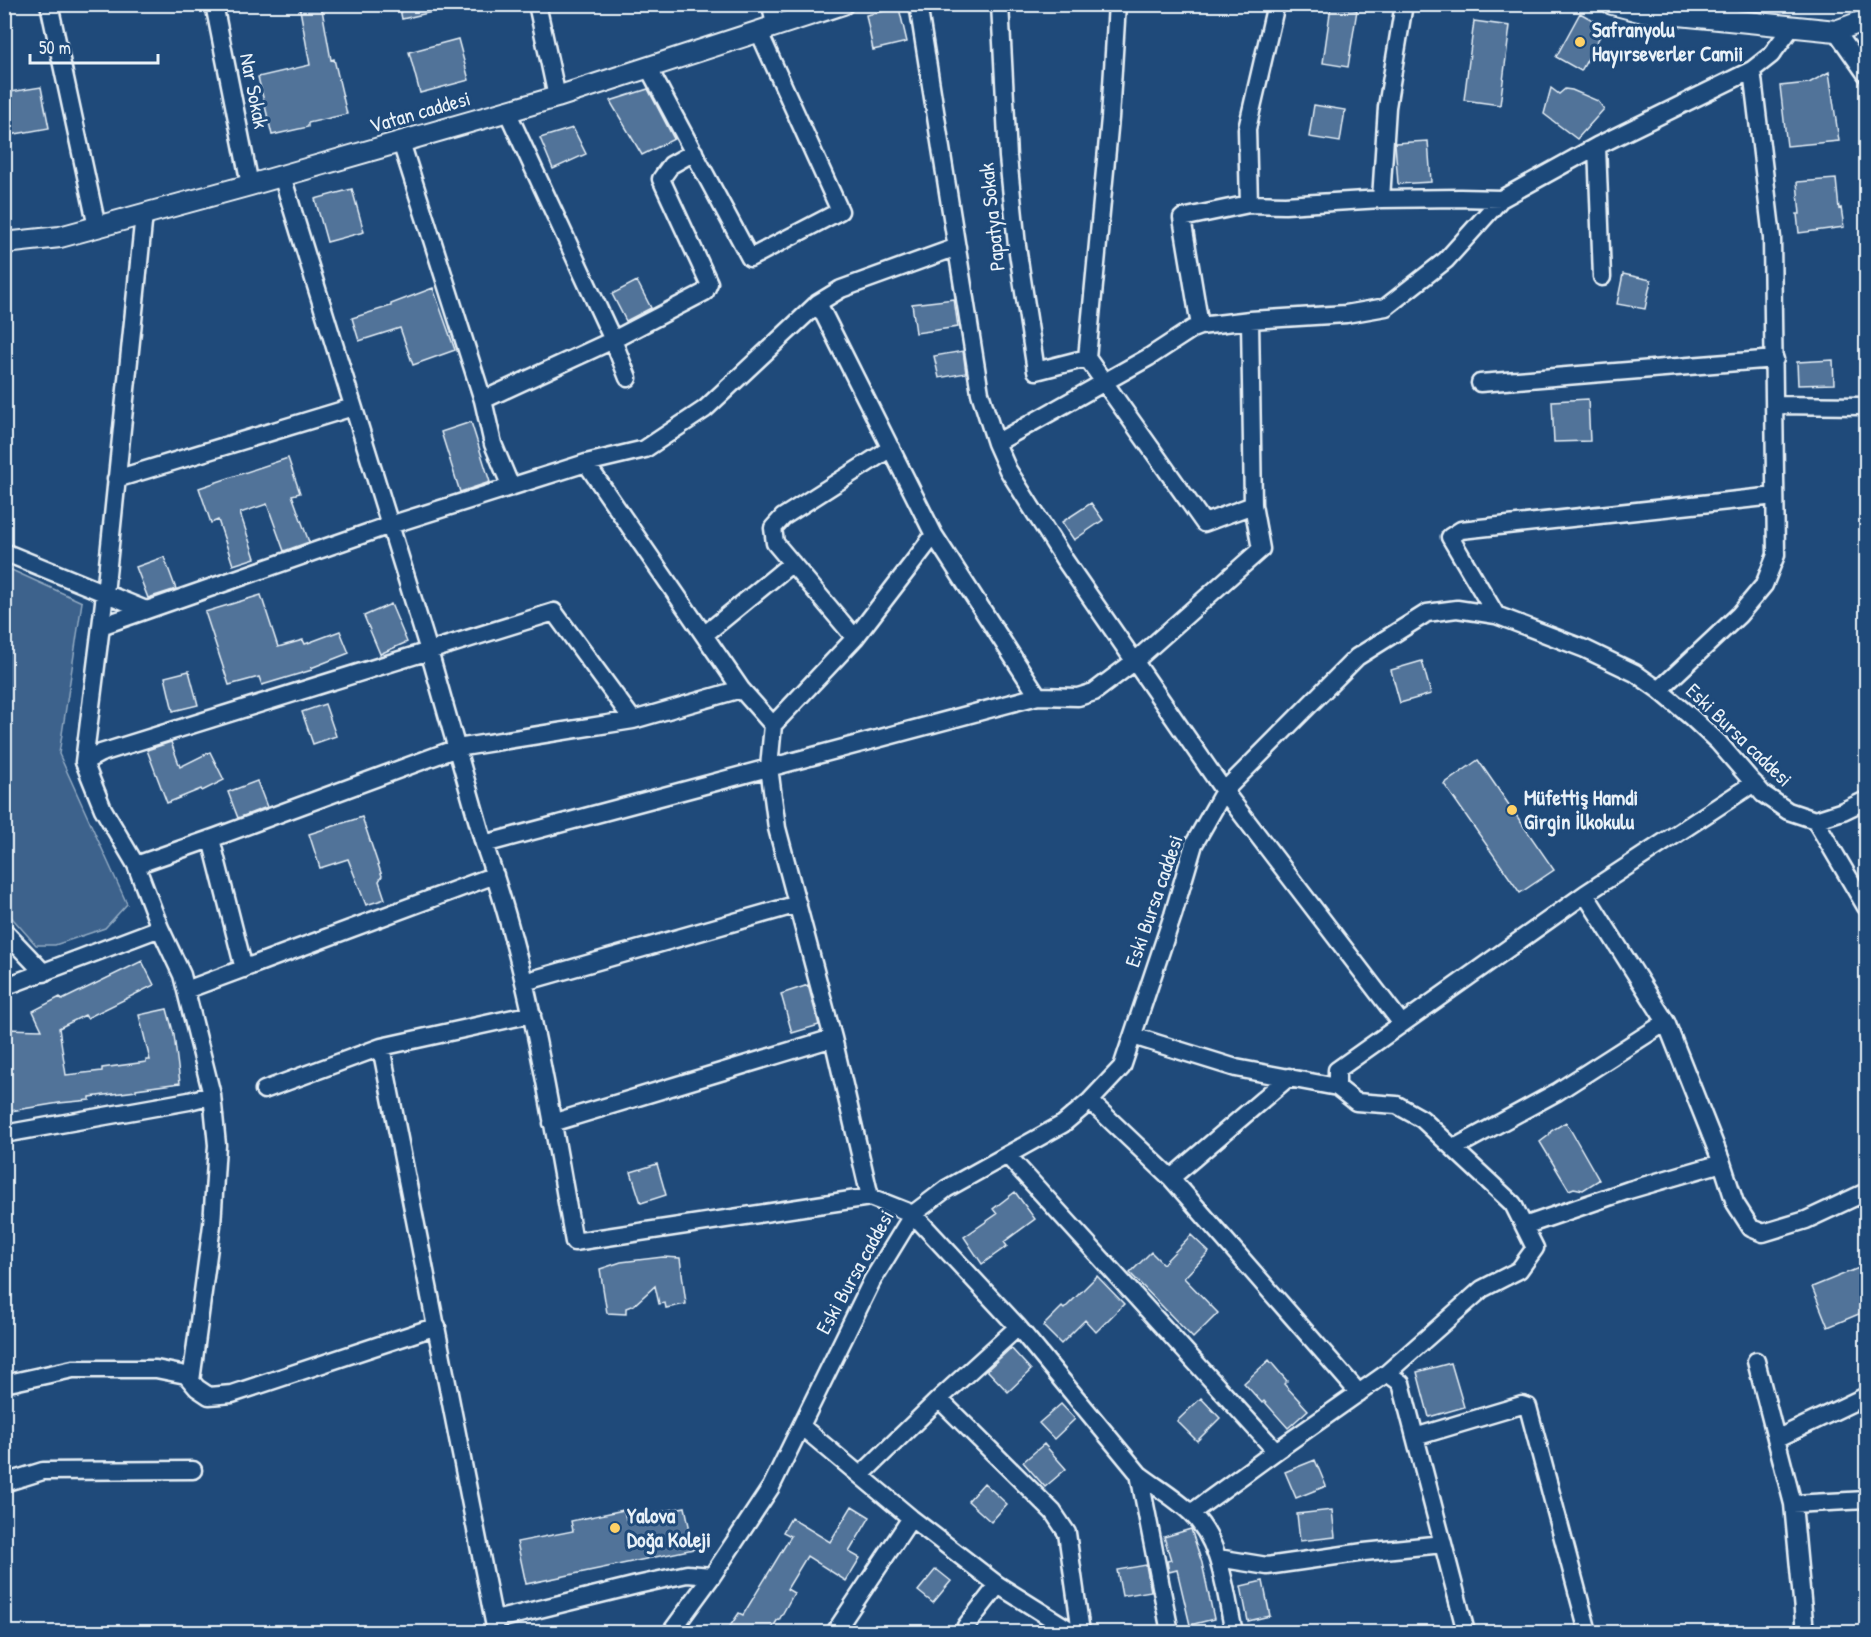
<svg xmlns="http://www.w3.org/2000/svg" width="1871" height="1637" font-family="'Patrick Hand',sans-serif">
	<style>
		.green { fill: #3c628c; stroke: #92aac2; stroke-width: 1.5 }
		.building { fill: #517399; stroke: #e8f1f8; stroke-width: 1.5 }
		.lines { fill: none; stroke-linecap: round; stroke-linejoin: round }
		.minor-casing { stroke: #e8f1f8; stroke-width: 21 }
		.tertiary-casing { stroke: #e8f1f8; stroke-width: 24 }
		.minor { stroke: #1f4a7a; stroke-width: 16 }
		.tertiary { stroke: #1f4a7a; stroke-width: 20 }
		.poi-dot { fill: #ffd166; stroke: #1f4a7a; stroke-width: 2 }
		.labels { text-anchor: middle; stroke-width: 6; stroke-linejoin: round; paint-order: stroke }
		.poi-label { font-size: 21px; font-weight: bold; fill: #e8f1f8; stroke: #1f4a7a; text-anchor: start }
		.street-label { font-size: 21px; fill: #e8f1f8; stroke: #1f4a7a }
	</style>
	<rect width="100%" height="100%" fill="#1f4a7a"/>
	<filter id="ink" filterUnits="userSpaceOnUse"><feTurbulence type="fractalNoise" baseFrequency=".0167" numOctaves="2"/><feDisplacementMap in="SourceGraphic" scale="12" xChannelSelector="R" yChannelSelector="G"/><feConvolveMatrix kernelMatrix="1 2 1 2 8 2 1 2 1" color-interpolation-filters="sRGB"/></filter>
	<g filter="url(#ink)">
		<path class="green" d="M5 567 82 602 59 754 127 904 105 928 55 945H36L5 910Z"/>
		<path class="building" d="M299 4H321L331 60 334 59 347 114 308 123V127L272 135 258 77 310 65Z
			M399 4H440L441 10 402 19Z
			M1331 6 1357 10 1348 67 1323 63Z
			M899 8 907 42 873 50 866 15Z
			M1580 13 1605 27 1581 71 1556 57Z
			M1474 21 1510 26 1500 105 1464 100Z
			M458 39 469 80 420 93 409 52Z
			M1829 72 1839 141 1787 146 1780 86 1809 83Z
			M41 87 49 128 4 136V93Z
			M1551 88 1559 94 1565 89 1572 90 1598 101 1604 109 1577 139 1544 114Z
			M648 89 674 139 642 155 610 101Z
			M1314 105 1345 110 1340 142 1309 137Z
			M573 128 586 154 553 169 540 138Z
			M1428 141 1431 182 1398 184 1395 143Z
			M1836 179 1839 209 1841 208 1844 227 1799 233 1797 214H1800L1797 182Z
			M352 189 364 232 327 242 315 199Z
			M1623 274 1651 280 1645 309 1617 304Z
			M637 281 651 308 626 321 612 294Z
			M433 288 455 350 413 365 400 328 359 341 352 318 391 306V304Z
			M954 299 958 327 916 333 912 304Z
			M963 351 966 373 939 378 934 356Z
			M1833 360 1834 384 1798 385 1797 362Z
			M1588 399 1590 441 1554 442 1552 401Z
			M471 422 490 482 460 492 441 432Z
			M288 458 300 493 292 495 309 542 284 551 267 504 240 513 255 558 233 565 218 520 211 523 199 488Z
			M1091 503 1103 520 1074 540 1062 522Z
			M164 557 176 589 148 598 136 567Z
			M261 595 278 647 303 640 305 644 340 631 349 653 311 668 312 670 262 685 259 677 229 685 205 612Z
			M391 604 407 642 380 654 364 616Z
			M1422 661 1431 694 1400 703 1391 670Z
			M189 671 198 705 173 711 165 677Z
			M325 704 336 736 313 744 302 712Z
			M171 742 180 767 210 752 224 780 202 791 201 789 167 803 147 750Z
			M1478 760 1554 870 1520 893 1444 784Z
			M257 781 267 807 238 818 228 792Z
			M362 817 382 876 379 881 385 899 366 905 348 859 320 868 309 834Z
			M142 961 154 985 87 1018 85 1015 59 1028 66 1075 102 1071V1068L146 1062V1060H150L139 1015 167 1009 174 1035 180 1083 136 1089V1091L90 1097V1100L59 1103 4 1112V1029L42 1030 33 1011 60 997 62 1000Z
			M808 985 819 1025 792 1033 781 994Z
			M1566 1122 1599 1180 1583 1190 1574 1188 1569 1190 1540 1142 1549 1135 1551 1131Z
			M657 1164 666 1195 641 1203 631 1172Z
			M1015 1192 1035 1219 1004 1242 1007 1246 982 1264 964 1237 997 1214 993 1209Z
			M1191 1235 1209 1252 1184 1278 1218 1313 1193 1338 1130 1273 1151 1252 1163 1264Z
			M663 1257 680 1258 686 1304 666 1308 665 1303 659 1304 655 1286 634 1305 626 1308V1314L607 1313 600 1269 621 1262Z
			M1866 1265V1311L1828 1327 1812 1287Z
			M1097 1276 1124 1304 1096 1332 1085 1320 1061 1344 1043 1326 1062 1307 1064 1309Z
			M1011 1348 1031 1370 1008 1392 987 1370Z
			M1269 1360 1287 1381 1284 1384 1308 1410 1288 1428 1264 1401 1262 1403 1244 1383Z
			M1451 1363 1464 1407 1429 1417 1417 1372Z
			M1201 1398 1220 1418 1197 1441 1177 1421Z
			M1061 1404 1075 1419 1054 1439 1039 1423Z
			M1044 1444 1066 1469 1045 1487 1023 1462Z
			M1315 1460 1326 1486 1296 1498 1285 1472Z
			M984 1483 1007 1504 991 1522 968 1501Z
			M852 1506 870 1517 849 1552 860 1558 846 1581 807 1556 787 1589 794 1593 779 1620 778 1619 770 1632H726L739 1613 743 1615 791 1536 783 1532 791 1518 830 1542Z
			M685 1507 694 1549 526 1584 517 1542 573 1531 571 1521 624 1510 626 1519Z
			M1332 1510 1335 1537 1300 1541 1297 1514Z
			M1191 1529 1202 1563 1214 1619 1190 1625 1177 1570 1169 1572 1167 1561 1171 1560 1164 1537Z
			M1146 1565 1151 1591 1122 1596 1117 1570Z
			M936 1569 951 1581 933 1603 918 1591Z
			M1263 1581 1270 1616 1248 1621 1241 1586Z"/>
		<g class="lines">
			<defs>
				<path id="minor" d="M49 4 97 227
					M214 4 250 185
					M537 4 557 97
					M771 4 775 27
					M918 4 980 393 996 443 1008 470 1064 559 1224 791 1402 1024
					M1000 4 1008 157 1017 246 1036 371 1087 358
					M1117 4 1110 118 1087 358 1204 523 1253 505
					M1726 20 1730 4
					M1836 31 1866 74
					M648 67 750 258 840 211 759 32
					M507 111 613 340 628 378
					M401 142 483 400 493 444 511 487
					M1597 146 1602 277
					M282 176 429 651 484 844C530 973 550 1109 574 1242L870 1197 913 1214 1018 1327 1139 1474 1170 1632
					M1381 199 1387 107 1404 4
					M1249 204 1247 129 1276 4
					M144 214 105 594 84 762 103 809 136 865 160 928 182 975 212 1095 217 1145 212 1225 191 1381
					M818 303 934 535 1038 696
					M1200 326 1182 218 1249 204 1285 205 1381 199 1460 198 1501 199
					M1480 383 1775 359
					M483 400 613 340 705 292 709 283 661 179 671 165 694 152
					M1775 405 1861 406 1866 409
					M996 443 1149 357 1192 329 1200 326 1250 320 1346 314 1386 307 1446 260 1501 199 1597 146 1752 70 1771 55 1791 28
					M586 463 741 689 773 725 769 767 777 828 833 1038 870 1197
					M116 479 353 407
					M4 552 146 610
					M1496 615 1450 537 1461 530 1775 496
					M101 626 390 525 586 463 645 449 705 409 818 303 841 289 957 247
					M704 635 792 563
					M855 638 775 543 773 528 783 517 891 448
					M1659 690 1739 615 1764 585 1776 555 1772 238 1752 70
					M773 725 855 638 934 535
					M84 762 101 753 554 612 633 720
					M1815 820 1866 907
					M211 839 244 969
					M484 844 1038 696 1078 697 1094 692 1135 661 1261 549 1253 505 1250 320
					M136 865 216 837 457 748 633 720 741 689
					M1585 894 1666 1022 1722 1163 1735 1203 1751 1228 1763 1233 1806 1220 1866 1192
					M4 931 44 973
					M524 982 798 904
					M4 987 160 928
					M186 990 495 875
					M1133 1036 1236 1068 1337 1087
					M381 1047 496 1632
					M264 1090 381 1047 532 1014
					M1090 1101 1171 1178 1359 1393
					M552 1123 833 1038
					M4 1134 189 1101 212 1095
					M1454 1148 1557 1092 1666 1022
					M1007 1155 1276 1451
					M1171 1178 1289 1077
					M1524 1226 1629 1190 1722 1163
					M1756 1361 1793 1504 1805 1632
					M1387 1373 1482 1289 1519 1270 1535 1248 1513 1204 1422 1119 1397 1105 1356 1102 1337 1087V1070L1585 894 1754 783
					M4 1384 73 1369H156L186 1375 197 1388 209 1396 232 1394 437 1326
					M939 1399 1053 1512 1067 1533 1081 1632
					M801 1426 911 1518 998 1585 1073 1632
					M1415 1437 1522 1405 1528 1407 1588 1632
					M1776 1439 1866 1396
					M1139 1474C1156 1487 1175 1498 1191 1513 1222 1542 1225 1593 1234 1632
					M861 1475 939 1399 1018 1327
					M4 1483 43 1471 193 1470
					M1793 1504 1866 1500
					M1191 1513 1276 1451 1387 1373 1401 1383 1466 1632
					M1218 1558 1267 1566 1364 1552 1443 1544
					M495 1620 637 1585 687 1574 712 1576
					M671 1632 712 1576 771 1487 872 1281 913 1214 946 1189 1063 1124 1090 1101 1122 1067 1173 915 1194 844 1224 791 1357 657 1427 613 1457 609 1496 615 1585 649 1635 673 1659 690 1691 717 1718 742 1763 794 1788 811 1815 820 1843 811 1866 800
					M835 1632 911 1518
					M968 1632 966 1626 998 1585"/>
				<path id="tertiary" d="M1612 4 1639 11 1836 31 1866 20
					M4 243 60 237 250 185 557 97 843 4"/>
			</defs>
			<use href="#minor" class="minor-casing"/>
			<use href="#tertiary" class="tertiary-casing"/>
			<use href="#minor" class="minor"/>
			<use href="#tertiary" class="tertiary"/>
		</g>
	</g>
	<g class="poi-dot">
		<circle cx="1580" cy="42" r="6"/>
		<circle cx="1512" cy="810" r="6"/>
		<circle cx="615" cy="1528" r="6"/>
	</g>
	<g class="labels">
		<g class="poi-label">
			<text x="1592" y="37">Safranyolu<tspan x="1592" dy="24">Hayırseverler Camii</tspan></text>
			<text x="1524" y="805">Müfettiş Hamdi<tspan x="1524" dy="24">Girgin İlkokulu</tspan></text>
			<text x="627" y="1523">Yalova<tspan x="627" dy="24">Doğa Koleji</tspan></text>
		</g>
		<g class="street-label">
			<text transform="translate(254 91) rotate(79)" y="7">Nar Sokak</text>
			<text transform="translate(420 112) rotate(-16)" y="7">Vatan caddesi</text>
			<text transform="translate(992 217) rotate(-96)" y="7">Papatya Sokak</text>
			<text transform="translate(1739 735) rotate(44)" y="7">Eski Bursa caddesi</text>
			<text transform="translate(1154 901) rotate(-71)" y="7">Eski Bursa caddesi</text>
			<text transform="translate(855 1272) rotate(-61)" y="7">Eski Bursa caddesi</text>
		</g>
	</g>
	<rect width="1871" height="1637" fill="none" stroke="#1f4a7a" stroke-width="24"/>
	<rect x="12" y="12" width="1847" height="1613" fill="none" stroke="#e8f1f8" stroke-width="2" filter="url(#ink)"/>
	<path d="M30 54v9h128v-9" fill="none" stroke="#e8f1f8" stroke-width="3"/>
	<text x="39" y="54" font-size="18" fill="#e8f1f8" stroke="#1f4a7a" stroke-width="4.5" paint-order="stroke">50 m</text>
</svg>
